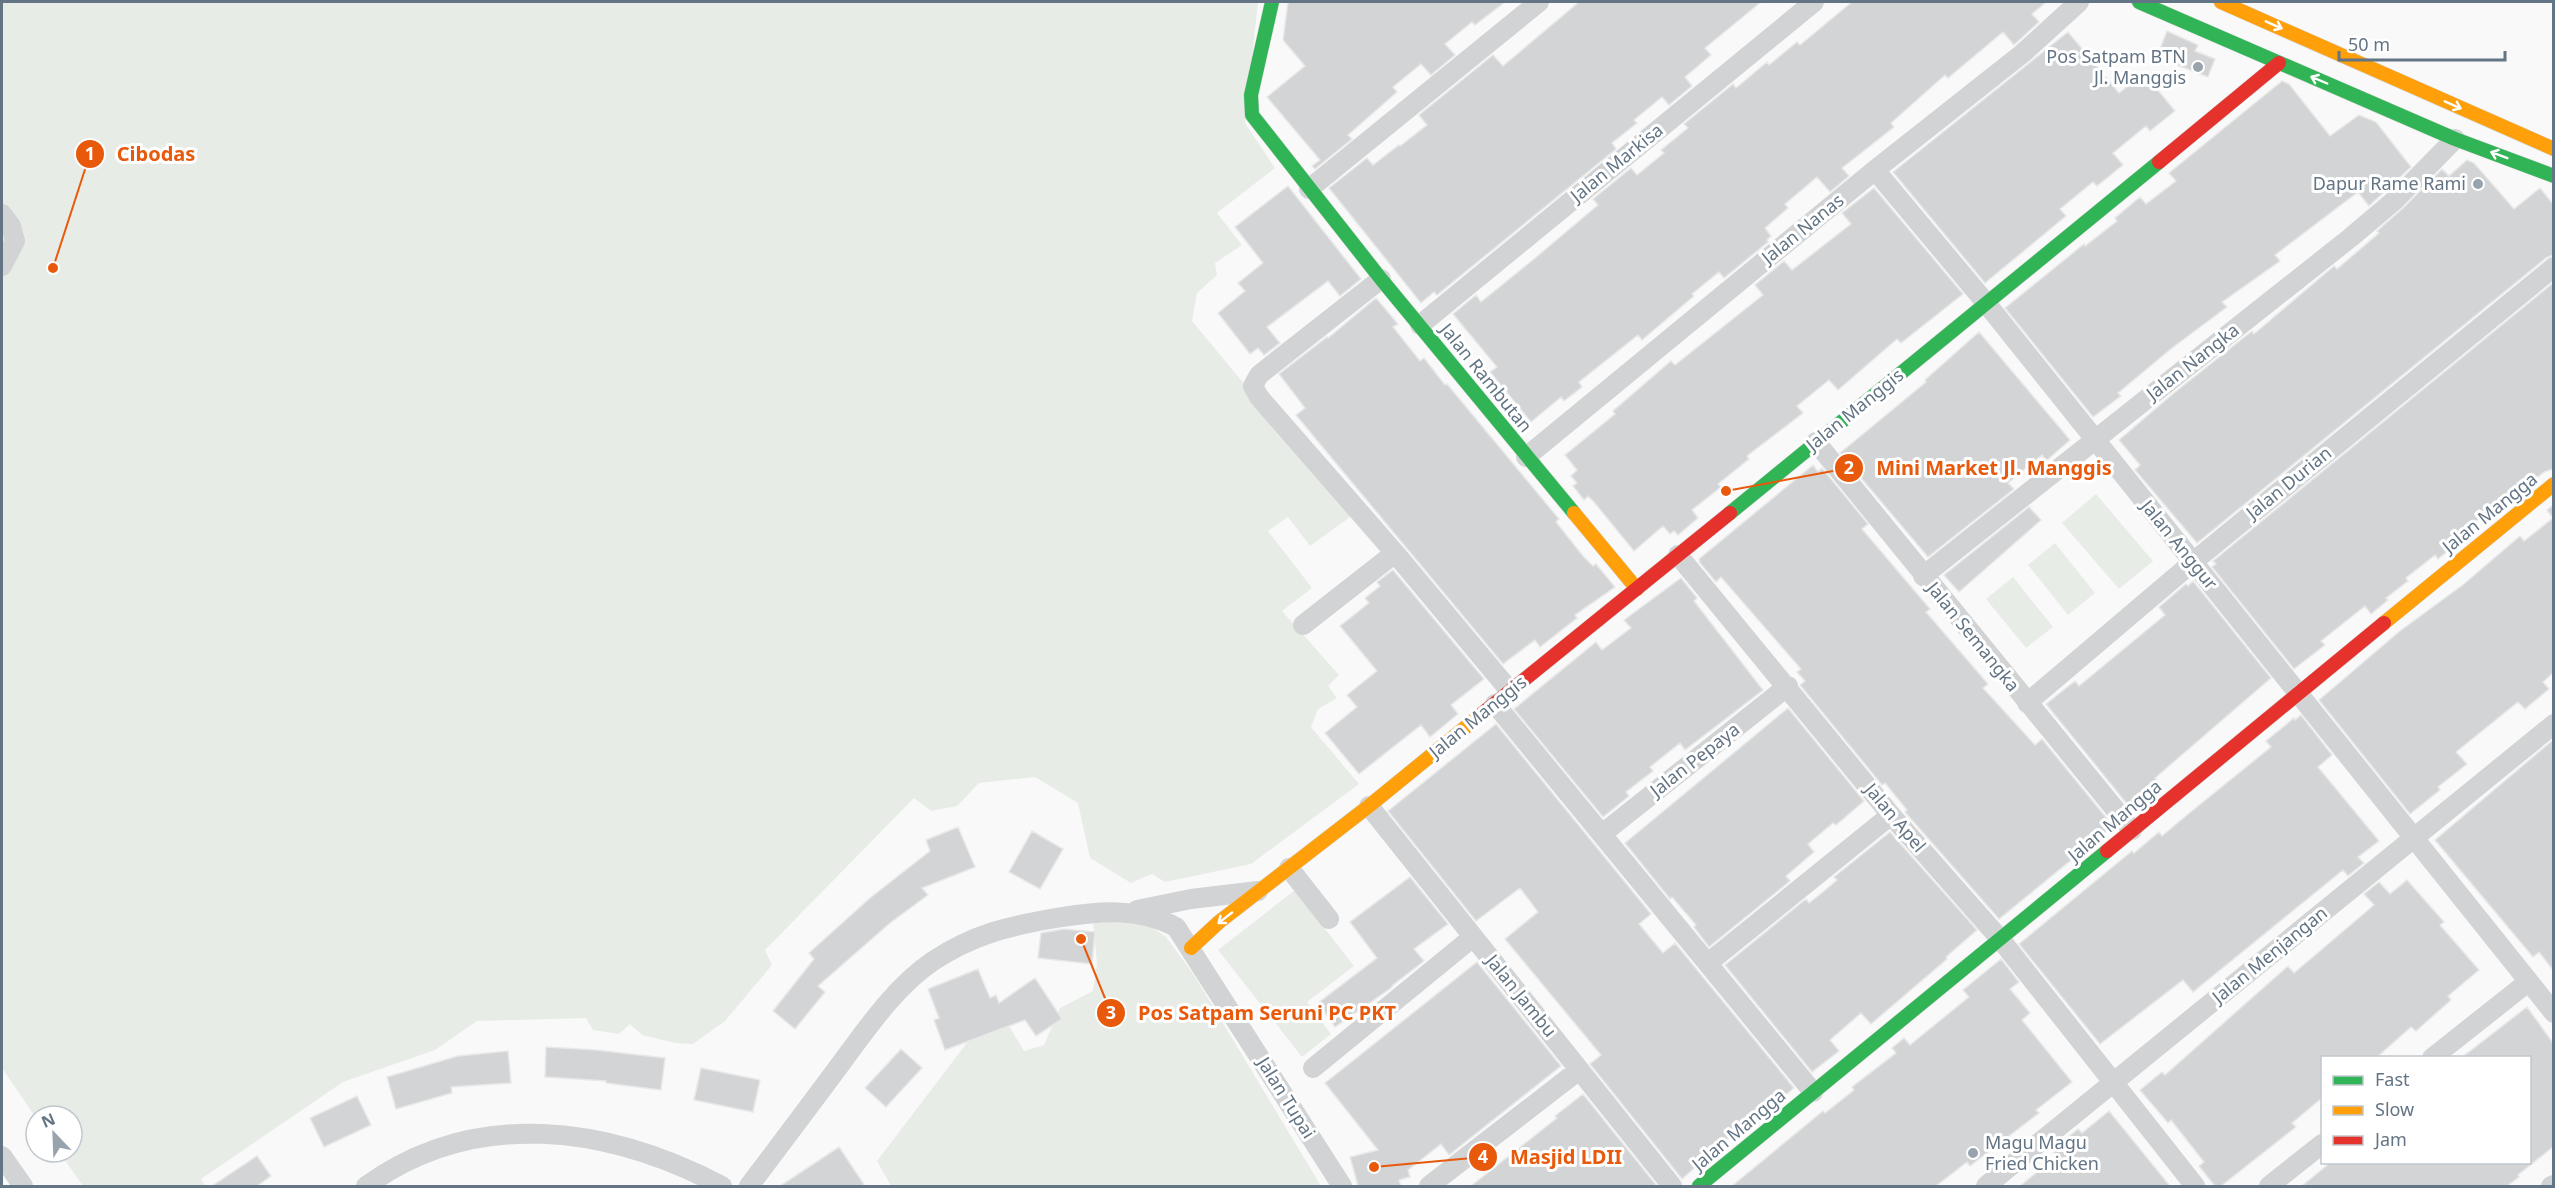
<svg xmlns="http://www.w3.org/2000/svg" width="2555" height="1188" font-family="'Noto Sans',sans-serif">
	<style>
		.green { fill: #e8ece7 }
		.building { fill: #d2d4d5; stroke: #e8e8e8; stroke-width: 1.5 }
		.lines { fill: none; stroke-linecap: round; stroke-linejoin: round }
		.fast-casing { stroke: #d6d7d8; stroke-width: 15 }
		.slow-casing { stroke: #d6d7d8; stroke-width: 15 }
		.jam-casing { stroke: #d6d7d8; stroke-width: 15 }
		.street { stroke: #d1d3d4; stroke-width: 20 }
		.fast { stroke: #30b455; stroke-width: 14 }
		.slow { stroke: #ff9f0a; stroke-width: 14 }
		.jam { stroke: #e5322d; stroke-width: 14 }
		.oneway { stroke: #fff }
		.poi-dot { fill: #98a3ad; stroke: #fff; stroke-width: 2 }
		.labels { text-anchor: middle; stroke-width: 6; stroke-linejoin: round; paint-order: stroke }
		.poi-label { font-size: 18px; fill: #637484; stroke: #fff; text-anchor: end }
		.street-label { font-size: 18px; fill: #637484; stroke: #fff }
		.leader { fill: none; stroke: #e8590c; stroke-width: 2 }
		.callout-dot { fill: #e8590c; stroke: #fff; stroke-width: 2 }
		.mark-label { font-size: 18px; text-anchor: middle; font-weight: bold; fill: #fff }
		.callout-label { font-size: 20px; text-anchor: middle; font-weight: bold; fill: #e8590c; stroke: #fff; stroke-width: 6; stroke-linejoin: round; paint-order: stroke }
	</style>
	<rect width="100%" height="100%" fill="#f9f9f9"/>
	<path class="green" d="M2 2H1258L1245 123 1275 168 1217 213 1242 245 1215 263 1217 275 1197 293 1192 321 1353 515 1310 546 1288 517 1268 531 1312 588 1282 611 1339 675 1328 686 1337 698 1318 709 1311 727 1359 784 1251 864 1165 882 1152 874 1131 883 1090 858 1078 803 1035 777 979 783 957 806 931 811 914 798 765 950 772 965 725 1021 693 1044 675 1043 642 1035 630 1024 619 1034 593 1030 586 1018 477 1021 435 1050 343 1082 201 1179 206 1186H83L59 1152H72V1116H36V1118L2 1068Z
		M2096 494 2153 561 2119 589 2062 523Z
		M2055 543 2095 593 2068 615 2028 565Z
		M2013 577 2053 627 2026 648 1986 599Z
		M1295 890 1354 966 1307 1002 1331 1034 1302 1057 1218 950Z
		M1093 921 1145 922 1166 937 1194 975 1321 1186H891L877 1161 985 1019H1005L1024 1051 1044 1045 1060 1008 1093 991 1097 963Z"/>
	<path class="building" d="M1288 2H1505L1475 25 1472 22 1445 44 1455 55 1431 75 1421 64 1393 87 1397 92 1348 135 1352 139 1315 169 1312 166 1320 160 1267 97 1305 66 1283 40Z
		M1579 2H1761L1705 48 1711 55 1685 77 1692 86 1669 105 1662 97 1634 120 1637 123 1612 143 1616 149 1437 295 1434 292 1421 303 1329 188 1367 158 1373 165 1399 145 1400 146 1427 125 1419 115 1493 55 1503 66Z
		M1852 2H2046L2032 14 2039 22 2015 44 2014 45 2003 32 1948 78 1945 75 1891 123 1894 127 1842 168 1849 176 1830 192 1817 177 1785 204 1788 208 1765 228 1771 236 1767 240 1768 242 1724 278 1719 272 1692 294 1694 296 1642 340 1638 335 1579 382 1582 387 1564 401 1561 397 1531 422 1490 372 1497 367 1453 314 1476 295 1481 302 1534 259 1598 205 1593 199 1631 168 1637 175 1664 153 1661 150 1688 128 1684 124 1733 84 1736 88 1767 62 1769 65 1797 42 1800 45Z
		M2167 31 2198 45 2195 51 2215 59 2208 77 2157 57Z
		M2068 32 2119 93 2144 73 2175 111 2150 131 2146 126 2113 153 2123 165 2097 186 2093 182 2060 209 2066 216 1985 283 1893 172Z
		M2282 81 2289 84 2330 136 2359 115 2376 122 2411 167 2369 206 2358 192 2275 255 2280 261 2222 302 2227 307 2172 348 2118 393 2121 396 2093 417 2005 308 2084 244 2085 246 2117 221 2115 218 2140 197 2146 204 2176 181 2169 173Z
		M2467 160 2474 163 2514 209 2540 188 2553 204V255L2546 258 2197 543 2135 470 2140 465 2119 440 2174 393 2252 331 2254 334 2334 266 2337 269 2379 233 2377 231 2403 208 2442 169 2449 176Z
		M1288 186 1361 279 1340 296 1328 281 1267 327 1280 343 1264 355 1258 348 1250 354 1218 313 1245 291 1238 283 1263 263 1235 227Z
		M1874 188 1963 294 1901 343 1897 339 1838 390 1829 380 1797 406 1803 413 1747 456 1749 459 1718 484 1721 487 1692 510 1698 518 1678 535 1674 531 1670 534 1663 526 1634 551 1594 502 1588 496 1584 500 1573 486 1577 483 1571 476 1577 470 1565 455 1615 414 1613 411 1671 361 1675 365 1763 295 1755 285 1784 261 1792 270 1851 224 1842 213Z
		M2553 283V469L2544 472 2519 492 2516 488 2462 533 2465 537 2438 559 2435 555 2406 578 2408 581 2386 598 2388 600 2371 614 2365 606 2321 641 2325 645 2294 669 2212 567 2216 564 2213 561Z
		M1376 298 1398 324 1393 327 1420 361 1424 358 1445 385 1447 384 1559 519 1556 522 1583 556 1593 566 1596 564 1615 587 1575 615 1577 618 1540 647 1535 640 1503 664 1296 415 1305 408 1279 374 1327 337 1328 338Z
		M1979 332 2070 440 2046 461 2042 455 2008 483 2014 489 1928 557 1840 453 1926 382 1925 380Z
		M1813 465 1818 472 1822 468 1868 524 1862 529 1930 609 1926 612 1988 684 1983 688 2035 745 2042 739 2113 826 1999 919 1905 812 1907 810 1885 783 1882 785 1800 685 1805 681 1797 672 1801 669 1721 577 1716 582 1700 563 1699 559Z
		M2553 505V673L2543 682 2549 689 2525 709 2518 702 2456 752 2467 764 2438 787 2440 790 2410 814 2319 700 2400 631 2464 584 2520 536 2524 541 2553 518 2547 510Z
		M2029 507 2041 520 1959 592 1944 575Z
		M1393 570 1484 679 1451 705 1458 714 1430 737 1421 725 1359 774 1325 733 1357 707 1347 695 1377 671 1340 626 1369 603 1365 598 1380 586 1377 582Z
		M1681 578 1697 598 1694 601 1763 690 1685 750 1680 743 1650 767 1653 771 1626 792 1629 796 1603 817 1514 709 1596 642 1602 650 1631 628 1624 620Z
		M2193 581 2271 678 2155 778 2161 786 2132 810 2046 704 2075 681 2079 686 2165 615 2159 607 2186 584 2188 586Z
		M1788 708 1864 801 1836 825 1833 823 1808 844 1814 852 1786 876 1790 881 1709 947 1694 927 1696 925 1672 897 1670 899 1625 843Z
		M2301 715 2332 755 2318 767 2379 841 2358 857 2364 863 2348 876 2343 870 2193 992 2183 980 2100 1044 2019 944 2132 851 2134 853 2159 832 2162 836 2187 815 2271 747 2266 741 2294 718 2295 720Z
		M1496 724 1651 914 1639 924 1663 953 1675 943 1794 1088 1743 1130 1739 1129 1682 1179 1590 1064 1601 1055 1505 939 1538 912 1520 888 1476 921 1388 811Z
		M2553 740V970L2539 952 2533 957 2435 840Z
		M958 827 975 867 922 888 928 895 890 923 818 986 825 992 795 1029 773 1011 814 959 809 953 870 898 930 851 926 840Z
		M1032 831 1063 849 1040 889 1009 872Z
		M1890 832 1977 930 1946 957 1947 959 1871 1024 1861 1013 1830 1040 1839 1051 1812 1072 1725 965 1806 899 1809 903 1823 892 1837 880 1834 877Z
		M1410 877 1448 924 1414 949 1424 961 1393 985 1391 988 1335 1027 1318 1003 1377 958 1350 922Z
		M2407 880 2444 922 2440 925 2479 970 2448 996 2451 1000 2416 1031 2411 1027 2376 1058H2322V1098L2292 1123 2296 1127 2221 1186H2215L2199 1166 2204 1162 2171 1120 2168 1123 2140 1090 2162 1072 2165 1075 2288 966 2294 973 2374 905 2364 894 2379 882 2390 894Z
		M1064 929 1095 932 1092 964 1038 958 1041 933Z
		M2001 959 2019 982 2010 989 2030 1013 2022 1020 2072 1082 2036 1110 2039 1113 1970 1166 1967 1162 1936 1186H1732L1823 1111 1825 1113 1854 1090 1852 1087 1896 1053 1892 1048 1904 1038 1910 1045 1969 997 1963 990Z
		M1477 962 1561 1066 1449 1155 1441 1144 1408 1170 1410 1177 1399 1180 1401 1186H1358L1350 1157 1378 1150 1325 1083Z
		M978 969 990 998 996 995 999 1003 1035 978 1062 1019 1036 1036 1025 1020 945 1050 934 1020 939 1018 928 989Z
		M2527 1007 2553 1043V1147L2518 1175 2519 1177 2507 1186H2302L2331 1162H2529V1058H2461Z
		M546 1047 596 1050 665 1058 661 1090 606 1083V1081L545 1077Z
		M901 1049 922 1068 886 1107 865 1088Z
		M508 1051 511 1083 451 1087 452 1093 396 1109 387 1077 458 1056Z
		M701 1068 760 1080 753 1112 694 1100Z
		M1583 1094 1657 1186H1471L1557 1118 1555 1116Z
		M357 1096 371 1125 324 1147 310 1118Z
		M2109 1111 2170 1186H2020L2057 1156 2052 1150 2078 1129 2082 1133Z
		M839 1147 865 1186H780Z
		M257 1156 271 1176 257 1186H212Z"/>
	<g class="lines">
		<defs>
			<path id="fast" d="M1272 2 1251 95 1252 115 1381 279 1574 513
				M2139 2 2455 139 2554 176
				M1730 513 2159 162
				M1699 1186 2107 851"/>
			<path id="slow" d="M2221 2 2554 149
				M1574 513 1637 589
				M2384 623 2554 484
				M1191 948 1219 922 1369 806 1483 713"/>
			<path id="jam" d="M2159 162 2279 63
				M1483 713 1730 513
				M2107 851 2384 623"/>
		</defs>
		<use href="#fast" class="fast-casing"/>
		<use href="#slow" class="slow-casing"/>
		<use href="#jam" class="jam-casing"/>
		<path class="street" d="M1875 170 1986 303 2554 1013
			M1309 189 1539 2
			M2 214 11 226 15 241 2 266
			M1381 279 1259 375 1253 386 1259 397 1395 553 1510 691
			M1420 325 1814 2
			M1816 442 2132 830
			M1526 457 1875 170 2023 53 2079 2
			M1678 555 1891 815 2001 940 2195 1186
			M1923 576 2350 238 2395 200 2455 139
			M1303 625 1395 553
			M2027 703 2193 562 2554 267
			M1495 704 1813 1092
			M1369 806 1672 1186
			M1602 834 1788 686
			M1289 868 1329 919
			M1137 910 1191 899 1258 891
			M1708 963 1891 815
			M2432 1058 2528 982
			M1313 1068 1473 937
			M2 1156 23 1186
			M366 1186C476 1107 608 1126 722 1186
			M749 1186C780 1145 811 1104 842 1062 868 1027 896 986 933 961 974 934 1009 926 1056 918 1098 911 1138 907 1176 927L1342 1186
			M1429 1186 1579 1070
			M1986 1186 2554 724
			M2269 1186 2322 1144
			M2551 1186 2554 1185"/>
		<use href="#fast" class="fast"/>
		<use href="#slow" class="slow"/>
		<use href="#jam" class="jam"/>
	</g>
	<defs><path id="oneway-shaft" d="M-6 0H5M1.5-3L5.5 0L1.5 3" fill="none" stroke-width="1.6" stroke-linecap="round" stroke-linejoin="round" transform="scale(1.5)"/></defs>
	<g class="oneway">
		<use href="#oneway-shaft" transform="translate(2274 25) rotate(24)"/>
		<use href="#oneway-shaft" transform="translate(2319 80) rotate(-157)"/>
		<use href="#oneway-shaft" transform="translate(2453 105) rotate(24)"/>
		<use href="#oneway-shaft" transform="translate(2499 155) rotate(-159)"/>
		<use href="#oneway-shaft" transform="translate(1225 918) rotate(142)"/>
	</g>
	<g class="poi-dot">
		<circle cx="2198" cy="67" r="6"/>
		<circle cx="2478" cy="184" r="6"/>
		<circle cx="1973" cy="1153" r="6"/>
	</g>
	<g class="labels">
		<g class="poi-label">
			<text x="2186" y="63">Pos Satpam BTN<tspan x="2186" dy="21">Jl. Manggis</tspan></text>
			<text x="2466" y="190">Dapur Rame Rami</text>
			<text x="1985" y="1149" text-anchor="start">Magu Magu<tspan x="1985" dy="21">Fried Chicken</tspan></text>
		</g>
		<g class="street-label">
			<text transform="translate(1617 163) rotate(-39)" y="6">Jalan Markisa</text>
			<text transform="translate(1803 229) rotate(-39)" y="6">Jalan Nanas</text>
			<text transform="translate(2193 362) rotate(-38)" y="6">Jalan Nangka</text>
			<text transform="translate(1486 378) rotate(51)" y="6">Jalan Rambutan</text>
			<text transform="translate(1855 410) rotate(-39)" y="6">Jalan Manggis</text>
			<text transform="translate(2289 483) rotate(-39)" y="6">Jalan Durian</text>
			<text transform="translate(2490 513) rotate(-39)" y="6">Jalan Mangga</text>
			<text transform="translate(2179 545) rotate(51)" y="6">Jalan Anggur</text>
			<text transform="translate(1973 637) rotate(51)" y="6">Jalan Semangka</text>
			<text transform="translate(1478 717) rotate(-39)" y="6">Jalan Manggis</text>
			<text transform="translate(1695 760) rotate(-38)" y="6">Jalan Pepaya</text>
			<text transform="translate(1895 818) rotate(50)" y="6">Jalan Apel</text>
			<text transform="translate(2115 821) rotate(-40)" y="6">Jalan Mangga</text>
			<text transform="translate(2270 955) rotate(-39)" y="6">Jalan Menjangan</text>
			<text transform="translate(1521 996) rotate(51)" y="6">Jalan Jambu</text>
			<text transform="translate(1286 1098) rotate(58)" y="6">Jalan Tupai</text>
			<text transform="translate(1739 1130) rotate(-40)" y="6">Jalan Mangga</text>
		</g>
	</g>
	<path class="leader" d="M53 268L90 154M1726 491L1849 468M1081 939L1111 1013M1374 1167L1483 1157"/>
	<g class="callout-dot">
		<circle cx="53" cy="268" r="6"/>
		<circle cx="1726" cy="491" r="6"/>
		<circle cx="1081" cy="939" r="6"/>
		<circle cx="1374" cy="1167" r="6"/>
		<circle cx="90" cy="154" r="15"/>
		<circle cx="1849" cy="468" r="15"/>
		<circle cx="1111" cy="1013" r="15"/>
		<circle cx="1483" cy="1157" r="15"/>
	</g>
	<g class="mark-label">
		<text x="90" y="160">1</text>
		<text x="1849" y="474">2</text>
		<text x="1111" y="1019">3</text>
		<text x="1483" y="1163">4</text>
	</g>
	<g class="callout-label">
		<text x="156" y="161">Cibodas</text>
		<text x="1994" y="475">Mini Market Jl. Manggis</text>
		<text x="1267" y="1020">Pos Satpam Seruni PC PKT</text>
		<text x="1566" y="1164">Masjid LDII</text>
	</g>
	<rect width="2555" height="1188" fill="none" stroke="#637484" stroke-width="6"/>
	<rect x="2321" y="1056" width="210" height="108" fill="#ffffff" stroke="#c1c7ce" stroke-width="1.5"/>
	<rect x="2333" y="1076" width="30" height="9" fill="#30b455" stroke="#c1c7ce" stroke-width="1.5"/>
	<text x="2375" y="1086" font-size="18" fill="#637484">Fast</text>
	<rect x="2333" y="1106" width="30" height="9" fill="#ff9f0a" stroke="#c1c7ce" stroke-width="1.5"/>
	<text x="2375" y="1116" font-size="18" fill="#637484">Slow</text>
	<rect x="2333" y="1136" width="30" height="9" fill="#e5322d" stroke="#c1c7ce" stroke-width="1.5"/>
	<text x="2375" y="1146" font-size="18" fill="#637484">Jam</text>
	<g transform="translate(54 1134) rotate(337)"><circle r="28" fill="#ffffff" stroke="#c1c7ce" stroke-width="1.5"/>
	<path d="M0-4.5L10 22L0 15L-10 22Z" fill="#98a3ad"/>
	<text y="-9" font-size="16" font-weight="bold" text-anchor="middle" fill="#637484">N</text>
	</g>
	<path d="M2339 51v9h166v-9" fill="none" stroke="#637484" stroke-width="3"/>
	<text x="2348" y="51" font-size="18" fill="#637484" stroke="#ffffff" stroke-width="4.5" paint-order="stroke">50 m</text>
</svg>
